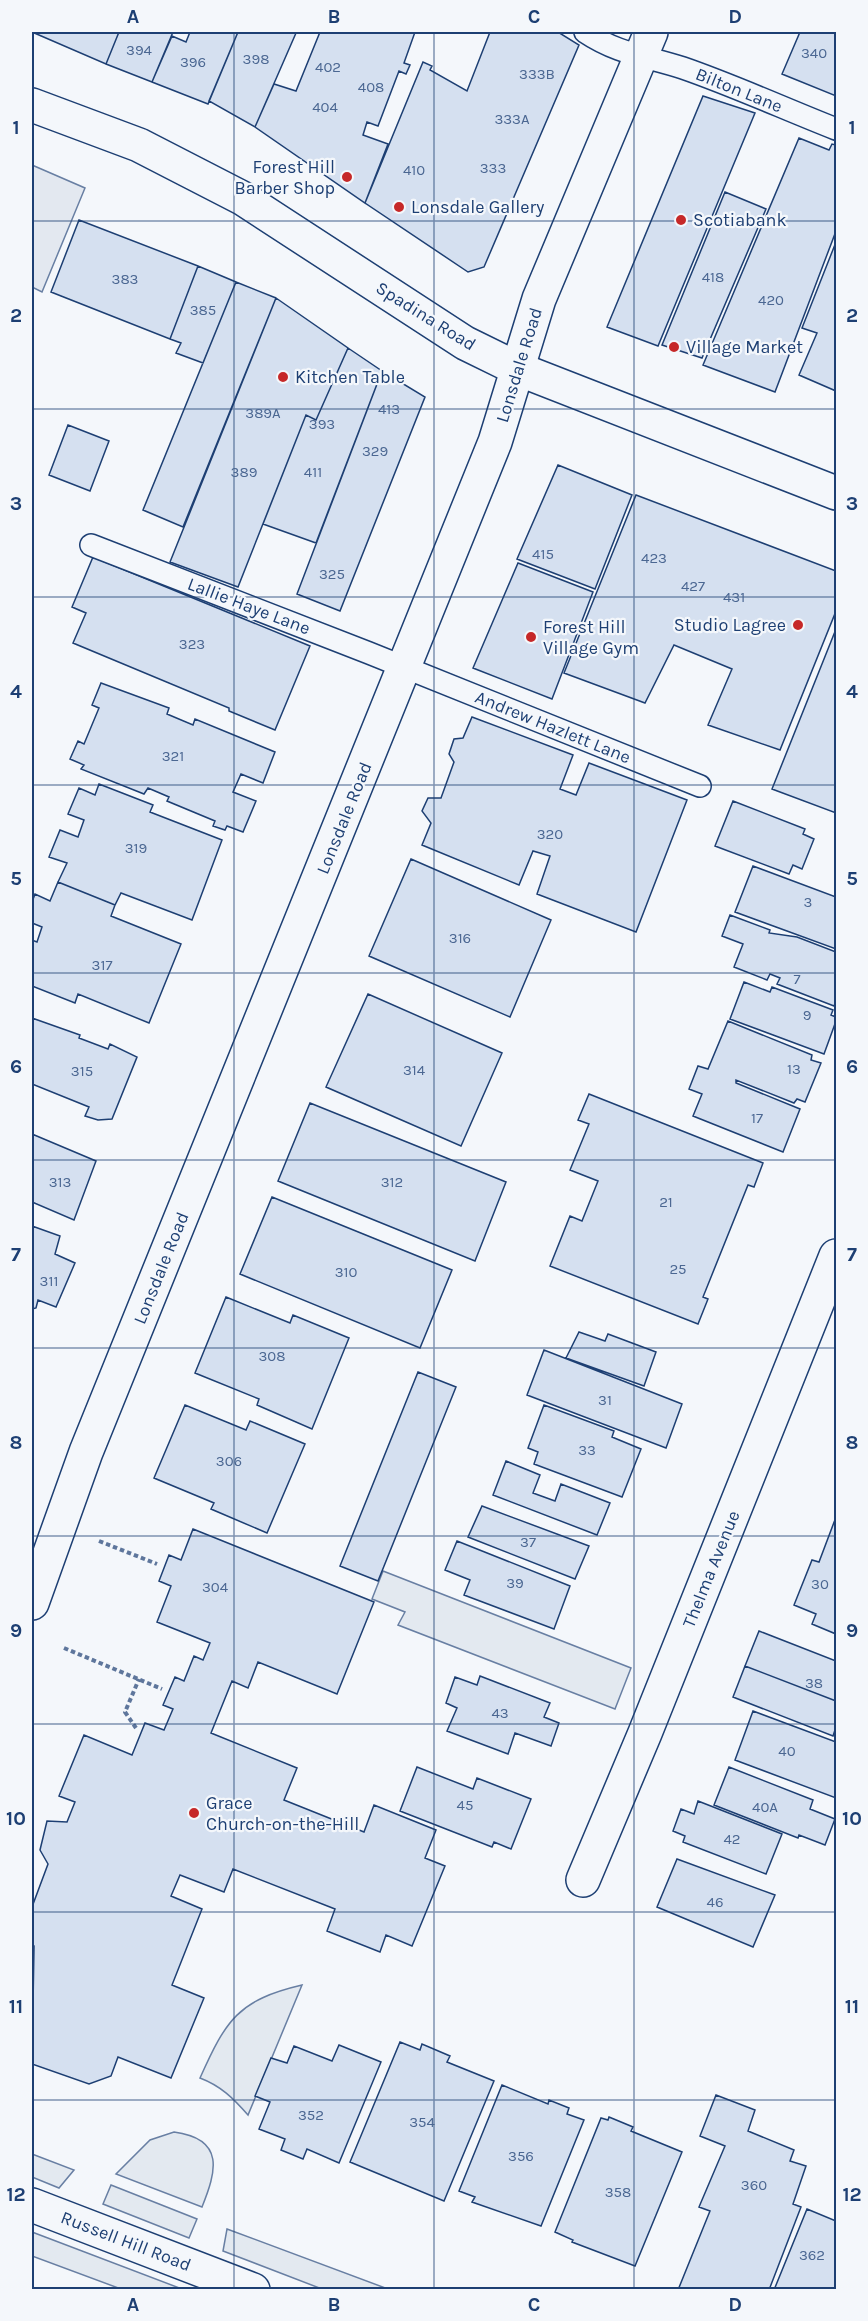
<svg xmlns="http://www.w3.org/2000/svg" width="868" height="2321" font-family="Karla,sans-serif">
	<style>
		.green { fill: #e3e9f0; stroke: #687fa3; stroke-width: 1.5 }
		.parking { fill: #e3e8f0; stroke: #687fa3; stroke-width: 1.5 }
		.building { fill: #d5e0f0; stroke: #1d3f73; stroke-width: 1.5 }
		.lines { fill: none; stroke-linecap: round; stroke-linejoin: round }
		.lane-casing { stroke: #1d3f73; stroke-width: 24 }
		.street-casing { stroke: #1d3f73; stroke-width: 36 }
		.secondary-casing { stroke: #1d3f73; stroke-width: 36 }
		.path { stroke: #5e769c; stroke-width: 4; stroke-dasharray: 4.5 3; stroke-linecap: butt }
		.lane { stroke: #f4f7fb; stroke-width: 21 }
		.street { stroke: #f4f7fb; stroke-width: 33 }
		.secondary { stroke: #f4f7fb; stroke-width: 33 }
		.fence { stroke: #1d3f73; stroke-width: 1.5; stroke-dasharray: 8 3; stroke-linecap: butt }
		.grid { fill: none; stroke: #1d3f73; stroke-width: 1.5; stroke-opacity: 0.55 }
		.poi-dot { fill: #c62828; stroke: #f4f7fb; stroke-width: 2 }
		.labels { text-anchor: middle; stroke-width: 4.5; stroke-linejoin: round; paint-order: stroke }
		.number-label { font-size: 15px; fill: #4b6792 }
		.street-label { font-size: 18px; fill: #1d3f73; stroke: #f4f7fb }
		.poi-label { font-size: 18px; fill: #1d3f73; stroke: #f4f7fb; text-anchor: start }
		.neatline { fill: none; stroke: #1d3f73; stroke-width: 2 }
		.grid-label { font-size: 20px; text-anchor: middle; font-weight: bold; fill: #1d3f73 }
	</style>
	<rect width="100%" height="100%" fill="#f4f7fb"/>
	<path class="green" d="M383 1571 631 1668 615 1709 398 1625 405 1612 372 1599Z
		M302 1985 248 2115C233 2098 221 2086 200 2078 226 2020 238 2000 302 1985Z
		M174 2132C226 2139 216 2172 202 2207L116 2174 150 2140Z
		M32 2154 74 2170 59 2188 32 2177Z
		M111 2185 197 2219 189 2238 103 2204Z
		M227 2229 388 2289H322L223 2251Z
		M32 2232 182 2289H121L32 2256Z"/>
	<path class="parking" d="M32 165 85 188 42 292 32 287Z"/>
	<path class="building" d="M32 32H119L106 64Z
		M119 32H173L152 82 106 64Z
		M190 32H238L208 104 152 82 172 36 186 42Z
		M238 32 296 33 255 127 209 101Z
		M320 32H415L404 63 410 65 406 74 399 71 378 126 367 122 363 135 388 144 365 203 255 127 274 84 296 91Z
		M490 32H558L579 45 484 267 468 272 365 203 423 62 432 66 430 70 467 91Z
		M800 32H836V96L782 74Z
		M703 96 755 113 658 346 607 327Z
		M799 138 829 150 832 144 836 145V231L775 392 703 365Z
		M725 192 766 209 702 358 662 345Z
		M79 220 198 266 170 339 51 292Z
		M836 242V391L799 375 817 333 802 328Z
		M198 266 236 282 203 363 176 353 181 343 170 339Z
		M236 282 276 298 183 527 143 510Z
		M276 298 348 348 316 420 306 415 238 587 170 562Z
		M348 348 382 371 316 543 263 524 306 415 316 420Z
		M382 371 425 397 340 611 297 594Z
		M68 425 109 441 90 491 49 475Z
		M558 465 632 495 595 589 517 559Z
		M636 495 836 571V611L780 750 708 725 732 669 674 645 645 703 564 673Z
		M93 557 310 646 275 730 229 711V708L73 643 86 613 72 607Z
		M518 563 593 592 552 699 473 668Z
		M836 629V813L772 789Z
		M101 683 169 708 167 714 193 725 195 719 275 752 263 783 241 774 233 792 256 801 243 832 227 826 225 830 213 826 215 821 167 801 169 797 148 788 144 794 81 769 84 765 70 759 78 741 84 744 99 708 92 705Z
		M472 717 573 755 560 789 576 795 589 763 687 800 636 932 537 894 550 856 533 851 519 885 422 845 431 823 422 811 428 798H441L454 762 449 754 454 739 463 738Z
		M99 784 153 805 150 812 222 840 192 920 121 893 115 905 58 882 67 863 49 857 60 830 78 837 84 820 68 814 79 788 95 795Z
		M733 801 805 829 803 834 814 839 802 869 793 865 789 874 715 846Z
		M411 859 551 920 510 1017 369 956Z
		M753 866 836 897V949L735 912Z
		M58 882 115 905 111 916 181 944 149 1023 78 994 75 1003 32 986V940L37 942 42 927 32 923V902L35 894 50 901Z
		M730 915 770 930 769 933 797 937 836 952V1001L834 1006 777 984 780 978 770 974 767 980 734 967 743 944 722 936Z
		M744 982 770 992 772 987 833 1010 831 1015 836 1017V1021L824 1054 730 1019Z
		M368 994 502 1053 461 1146 326 1087Z
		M32 1018 80 1035 79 1038 108 1049 110 1044 137 1057 112 1119 98 1120 85 1116 89 1107 32 1084Z
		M728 1021 812 1055 811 1060 821 1063 805 1102 797 1099 794 1103 736 1080V1083L800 1109 783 1152 693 1116 702 1094 689 1089 698 1066 708 1069Z
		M589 1094 763 1163 754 1187 748 1185 703 1297 708 1299 698 1324 550 1266 570 1216 582 1221 598 1181 570 1170 589 1124 578 1120Z
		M310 1103 506 1182 475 1261 278 1181Z
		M32 1134 96 1161 74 1220 32 1202Z
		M272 1197 452 1270 420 1348 240 1274Z
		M32 1226 60 1236 55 1254 75 1263 56 1307 38 1300 36 1308 32 1309Z
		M226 1297 290 1323 293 1315 349 1338 312 1429 257 1405 259 1399 195 1373Z
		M579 1332 605 1341 608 1334 656 1352 644 1386 566 1358Z
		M544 1350 682 1404 666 1448 527 1395Z
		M418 1372 456 1387 378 1581 340 1566Z
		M185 1405 246 1430 250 1421 305 1444 267 1533 211 1509 214 1503 154 1478Z
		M544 1405 614 1431 612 1437 641 1449 622 1497 534 1464 538 1452 528 1448Z
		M506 1461 540 1475 533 1493 555 1501 561 1484 610 1503 597 1535 493 1495Z
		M482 1506 589 1546 575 1579 468 1537Z
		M836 1517V1634L812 1624 816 1614 794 1605 812 1560 819 1562Z
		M193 1529 374 1602 337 1694 258 1662 248 1688 232 1681 211 1733 297 1768 284 1800 364 1832 374 1805 436 1830 425 1858 445 1866 412 1946 386 1935 380 1952 327 1931 335 1909 233 1869 224 1892 180 1875 171 1896 202 1909 172 1985 204 1998 171 2078 118 2057 111 2076 89 2084 32 2064 34 1946 32 1945V1907L48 1864 40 1850 47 1821 67 1822 75 1802 59 1796 84 1735 132 1755 145 1723 164 1730 173 1709 163 1705 175 1677 184 1681 194 1656 203 1660 210 1643 157 1622 171 1586 159 1581 169 1555 181 1560Z
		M457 1541 570 1586 554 1629 464 1595 470 1580 445 1570Z
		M759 1631 836 1661V1701L745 1666Z
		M745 1666 836 1701V1727L833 1736 733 1697Z
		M480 1676 550 1703 544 1717 559 1723 551 1746 515 1733 508 1754 447 1731 457 1708 446 1703 455 1677 477 1685Z
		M753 1711 836 1742V1798L735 1760Z
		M417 1767 473 1789 477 1778 531 1799 511 1849 494 1842 492 1847 400 1811Z
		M729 1767 813 1800 810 1809 835 1819 825 1845 799 1835 798 1838 714 1805Z
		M698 1801 782 1834 766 1874 683 1842 685 1836 673 1831 681 1809 694 1814Z
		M677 1859 775 1895 753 1947 657 1907Z
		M400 2042 420 2050 422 2044 450 2056 447 2062 494 2081 444 2201 350 2162Z
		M339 2045 381 2062 339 2163 307 2149 303 2159 281 2150 285 2139 259 2129 270 2102 255 2096 271 2058 287 2063 294 2046 332 2061Z
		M502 2085 548 2104 549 2100 569 2108 567 2114 584 2120 541 2226 472 2202 475 2197 459 2191Z
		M716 2095 755 2110 748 2131 794 2150 790 2161 806 2166 793 2204 801 2207 769 2290H678L710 2211 699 2207 725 2146 700 2136Z
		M609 2117 633 2127 631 2131 682 2152 635 2266 572 2242 573 2240 555 2232 601 2118 608 2120Z
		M807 2209 836 2221V2290H774Z"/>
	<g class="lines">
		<defs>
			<path id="lane" d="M585 32C618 54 646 56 683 68 735 86 785 109 836 129
				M91 545 369 653 700 786"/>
			<path id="street" d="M32 1603 86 1452 495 442 539 299 651 32
				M583 1880 645 1733 836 1256
				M32 2205 253 2290"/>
			<path id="secondary" d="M32 105 139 145 242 198 465 343 518 369 836 493"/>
		</defs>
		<use href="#lane" class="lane-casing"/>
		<use href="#street" class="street-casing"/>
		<use href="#secondary" class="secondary-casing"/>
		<path class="path" d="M99 1541 157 1564
			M64 1648 162 1689
			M136 1728 125 1712 139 1679"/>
		<use href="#lane" class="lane"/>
		<use href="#street" class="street"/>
		<use href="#secondary" class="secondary"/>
		<path class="fence" d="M32 2287 39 2290"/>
	</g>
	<path class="grid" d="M234 32V2290M434 32V2290M634 32V2290M32 221H836M32 409H836M32 597H836M32 785H836M32 973H836M32 1160H836M32 1348H836M32 1536H836M32 1724H836M32 1912H836M32 2100H836"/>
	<g class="poi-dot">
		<circle cx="347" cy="177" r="6"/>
		<circle cx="399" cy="207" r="6"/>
		<circle cx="681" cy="220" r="6"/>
		<circle cx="674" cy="347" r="6"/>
		<circle cx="283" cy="377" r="6"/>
		<circle cx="798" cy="625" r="6"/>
		<circle cx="531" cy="637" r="6"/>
		<circle cx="194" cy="1813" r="6"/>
	</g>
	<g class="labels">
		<g class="number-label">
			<text x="139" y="55">394</text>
			<text x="814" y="58">340</text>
			<text x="256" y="64">398</text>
			<text x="193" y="67">396</text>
			<text x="328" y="72">402</text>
			<text x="537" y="79">333B</text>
			<text x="371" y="92">408</text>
			<text x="325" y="112">404</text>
			<text x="512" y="124">333A</text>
			<text x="493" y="173">333</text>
			<text x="414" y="175">410</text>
			<text x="713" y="282">418</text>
			<text x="125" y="284">383</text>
			<text x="771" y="305">420</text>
			<text x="203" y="315">385</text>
			<text x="389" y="414">413</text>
			<text x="263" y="418">389A</text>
			<text x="322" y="429">393</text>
			<text x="375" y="456">329</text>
			<text x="244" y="477">389</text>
			<text x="313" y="477">411</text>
			<text x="543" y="559">415</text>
			<text x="654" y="563">423</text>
			<text x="332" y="579">325</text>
			<text x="693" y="591">427</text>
			<text x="734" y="602">431</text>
			<text x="192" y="649">323</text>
			<text x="173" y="761">321</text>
			<text x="550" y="839">320</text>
			<text x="136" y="853">319</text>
			<text x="808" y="907">3</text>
			<text x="460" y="943">316</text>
			<text x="102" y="970">317</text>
			<text x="797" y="984">7</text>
			<text x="807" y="1020">9</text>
			<text x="794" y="1074">13</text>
			<text x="414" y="1075">314</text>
			<text x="82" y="1076">315</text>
			<text x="757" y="1123">17</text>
			<text x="60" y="1187">313</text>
			<text x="392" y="1187">312</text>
			<text x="666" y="1207">21</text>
			<text x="678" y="1274">25</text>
			<text x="346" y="1277">310</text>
			<text x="49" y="1286">311</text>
			<text x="272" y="1361">308</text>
			<text x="605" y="1405">31</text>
			<text x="587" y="1455">33</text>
			<text x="229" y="1466">306</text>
			<text x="528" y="1547">37</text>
			<text x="515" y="1588">39</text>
			<text x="820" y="1589">30</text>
			<text x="215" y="1592">304</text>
			<text x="814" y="1688">38</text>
			<text x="500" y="1718">43</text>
			<text x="787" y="1756">40</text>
			<text x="465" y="1810">45</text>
			<text x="765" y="1812">40A</text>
			<text x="732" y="1844">42</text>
			<text x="715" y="1907">46</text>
			<text x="311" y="2120">352</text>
			<text x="422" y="2127">354</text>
			<text x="521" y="2161">356</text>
			<text x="754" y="2190">360</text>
			<text x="618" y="2197">358</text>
			<text x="812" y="2260">362</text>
		</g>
		<g class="street-label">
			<text transform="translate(739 90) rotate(22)" y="6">Bilton Lane</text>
			<text transform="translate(426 316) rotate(32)" y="6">Spadina Road</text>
			<text transform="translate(519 365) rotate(-73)" y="6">Lonsdale Road</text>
			<text transform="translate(249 606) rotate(21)" y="6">Lallie Haye Lane</text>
			<text transform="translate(553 727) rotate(22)" y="6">Andrew Hazlett Lane</text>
			<text transform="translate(344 818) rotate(-68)" y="6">Lonsdale Road</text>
			<text transform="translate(161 1268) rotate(-68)" y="6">Lonsdale Road</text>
			<text transform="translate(711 1569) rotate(-68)" y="6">Thelma Avenue</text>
			<text transform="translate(126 2241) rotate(21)" y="6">Russell Hill Road</text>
		</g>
		<g class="poi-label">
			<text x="335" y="173" text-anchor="end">Forest Hill<tspan x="335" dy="21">Barber Shop</tspan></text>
			<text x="411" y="213">Lonsdale Gallery</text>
			<text x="693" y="226">Scotiabank</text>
			<text x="686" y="353">Village Market</text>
			<text x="295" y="383">Kitchen Table</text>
			<text x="786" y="631" text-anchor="end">Studio Lagree</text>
			<text x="543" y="633">Forest Hill<tspan x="543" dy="21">Village Gym</tspan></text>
			<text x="206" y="1809">Grace<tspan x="206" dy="21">Church-on-the-Hill</tspan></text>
		</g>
	</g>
	<rect width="868" height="2321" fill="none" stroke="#f4f7fb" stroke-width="66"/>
	<rect x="33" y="33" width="802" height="2255" class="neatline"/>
	<g class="grid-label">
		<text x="133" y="23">A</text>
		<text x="334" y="23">B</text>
		<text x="534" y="23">C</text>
		<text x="735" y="23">D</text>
		<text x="16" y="134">1</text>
		<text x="852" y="134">1</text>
		<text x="16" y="322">2</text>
		<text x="852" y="322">2</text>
		<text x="16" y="510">3</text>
		<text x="852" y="510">3</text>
		<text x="16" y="698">4</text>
		<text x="852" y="698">4</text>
		<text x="16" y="885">5</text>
		<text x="852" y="885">5</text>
		<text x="16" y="1073">6</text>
		<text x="852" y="1073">6</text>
		<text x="16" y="1261">7</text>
		<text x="852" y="1261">7</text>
		<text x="16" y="1449">8</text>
		<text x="852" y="1449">8</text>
		<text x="16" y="1637">9</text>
		<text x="852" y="1637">9</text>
		<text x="16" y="1825">10</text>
		<text x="852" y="1825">10</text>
		<text x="16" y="2013">11</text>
		<text x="852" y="2013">11</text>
		<text x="16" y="2201">12</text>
		<text x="852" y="2201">12</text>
		<text x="133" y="2311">A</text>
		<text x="334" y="2311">B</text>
		<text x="534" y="2311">C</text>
		<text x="735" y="2311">D</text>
	</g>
</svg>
